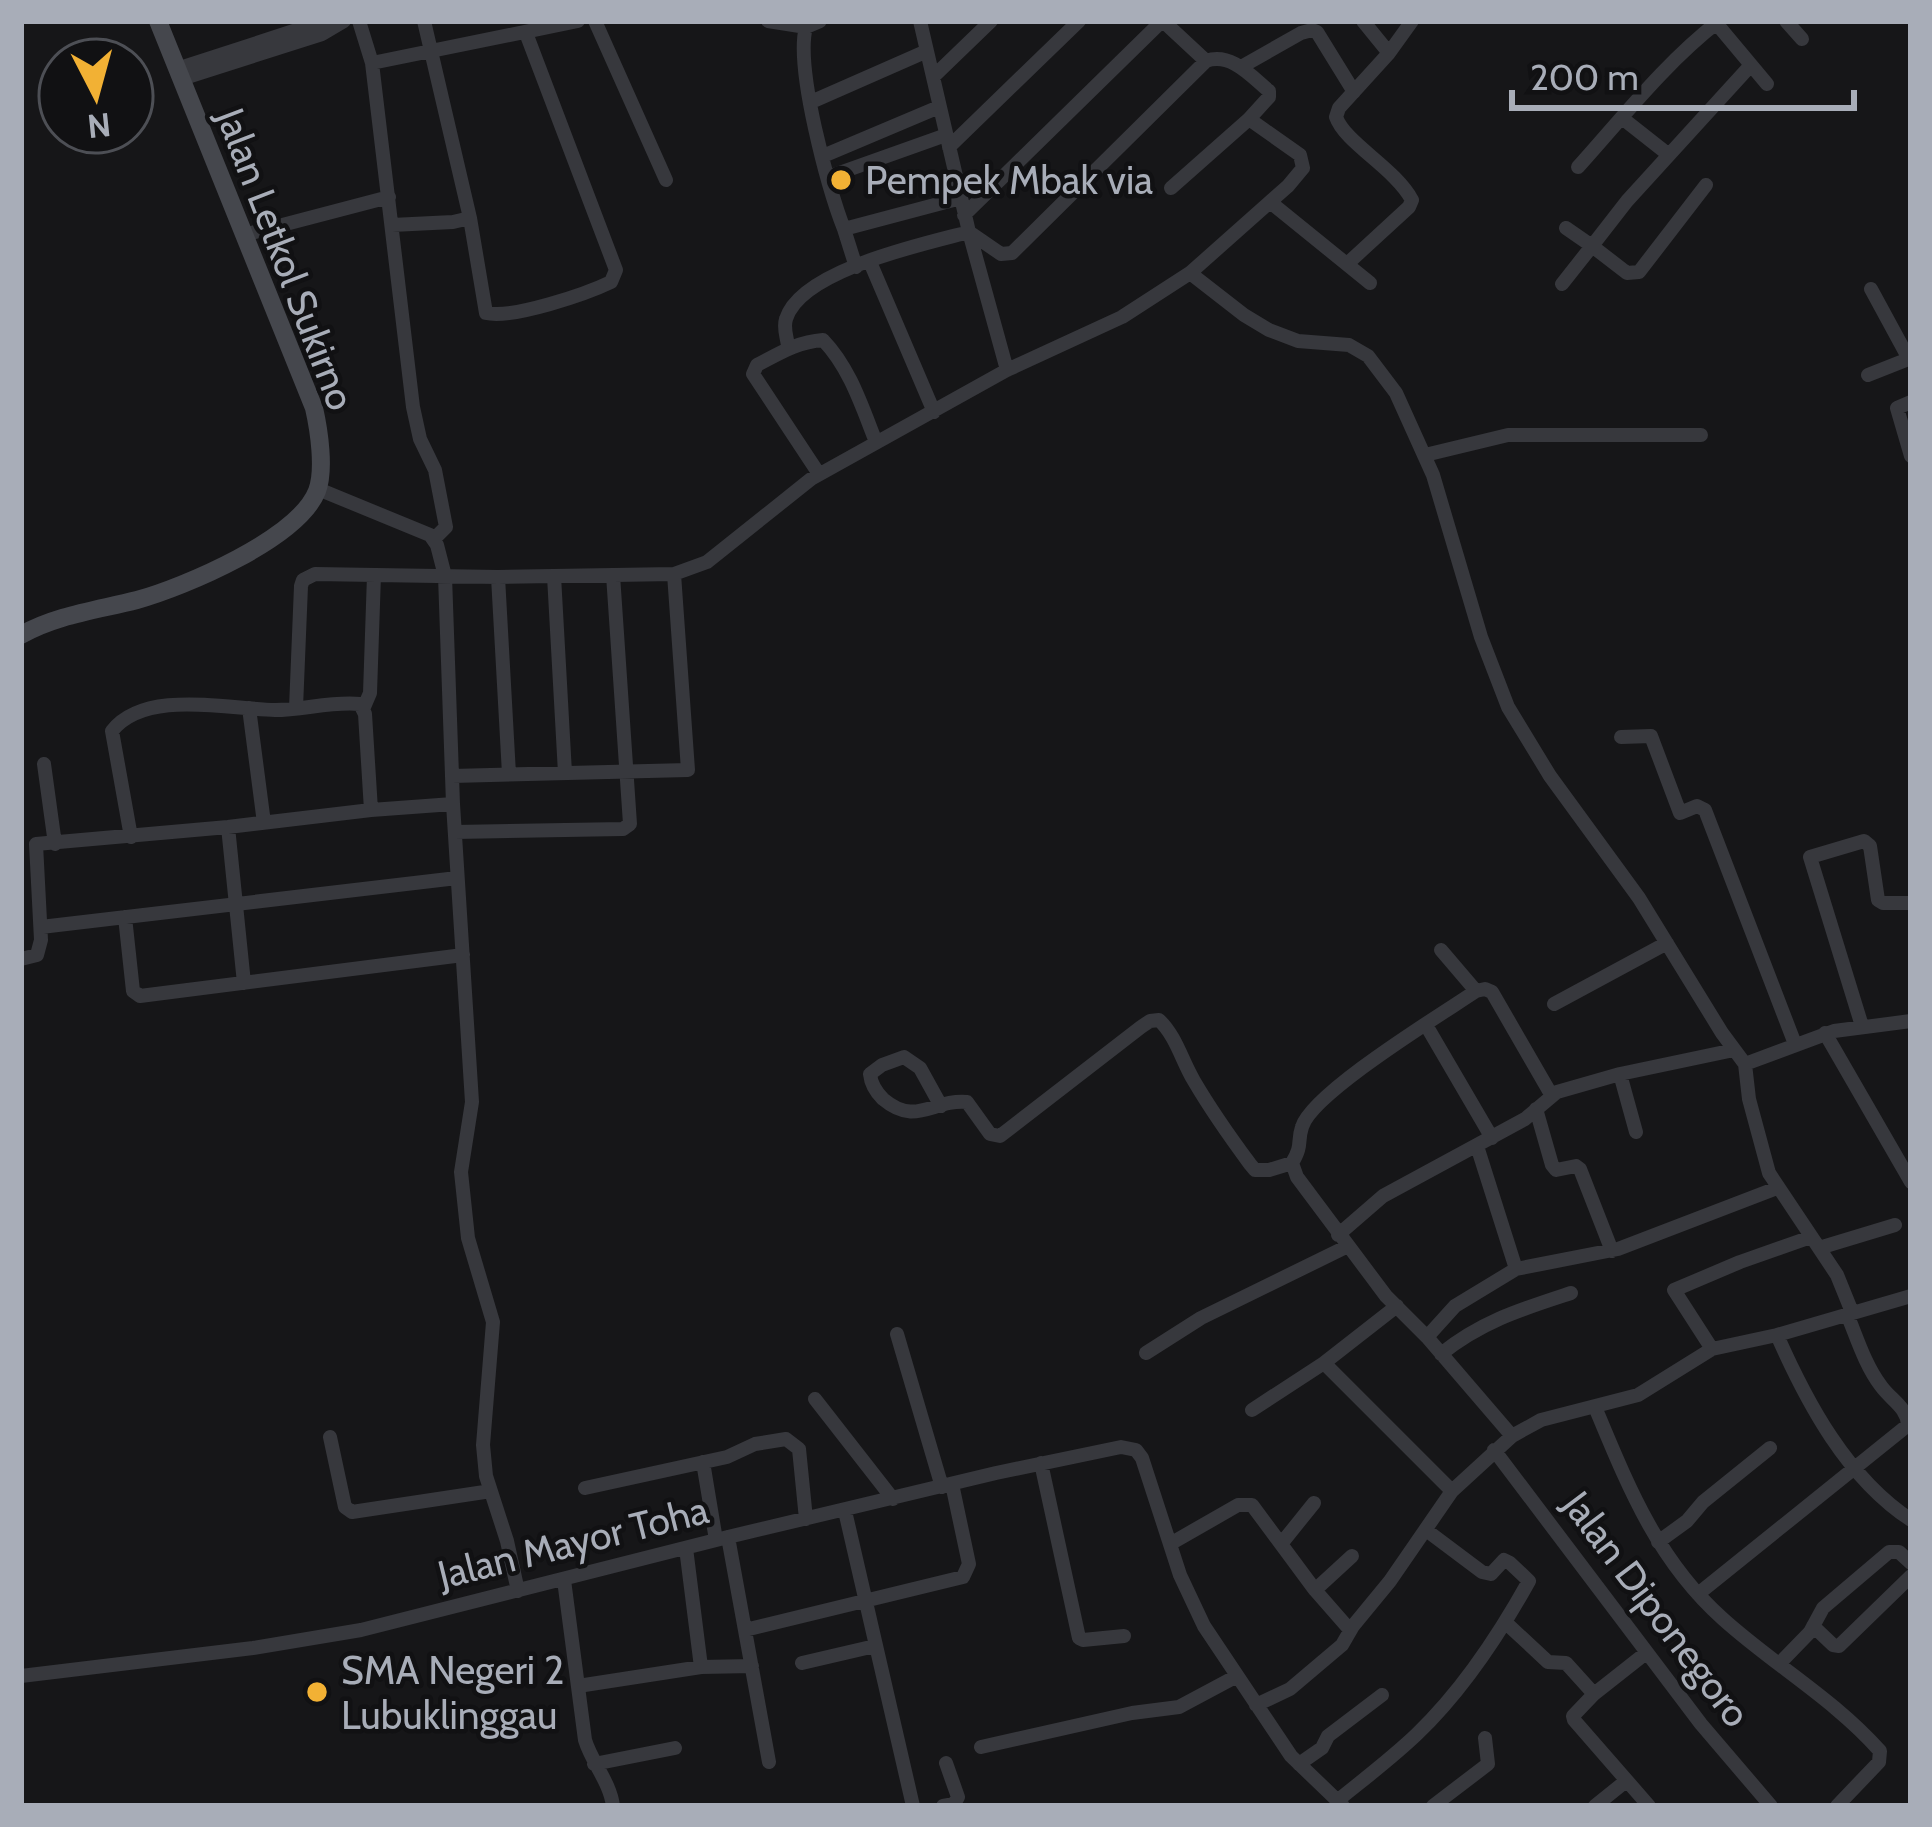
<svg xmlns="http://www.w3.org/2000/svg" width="1932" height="1827" font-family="Cabin,sans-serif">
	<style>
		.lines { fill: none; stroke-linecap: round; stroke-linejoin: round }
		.minor { stroke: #37383d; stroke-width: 14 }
		.secondary { stroke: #45474d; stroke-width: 18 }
		.poi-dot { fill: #f2b134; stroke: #111113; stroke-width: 4.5 }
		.labels { text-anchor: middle; stroke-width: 9; stroke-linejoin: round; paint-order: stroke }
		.poi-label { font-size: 39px; fill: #a8adb8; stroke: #111113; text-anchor: start }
		.street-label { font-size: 39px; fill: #a8adb8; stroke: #111113 }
	</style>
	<rect width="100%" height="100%" fill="#161618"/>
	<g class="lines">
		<path class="minor" d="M359 21 372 63 578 21
			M595 21 666 180
			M768 21 806 27 820 21
			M920 21 969 232 1001 254 1012 253 1206 61C1231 52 1251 76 1269 91V97L1249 119 1171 188
			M1163 21 1206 61
			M1363 21 1389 53
			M1786 21 1802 39
			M1716 23 1767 84
			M806 27C795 67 828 188 844 229L961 198
			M372 63 413 407 420 439 435 470 446 527 434 539
			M1241 67 1301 33 1312 30 1317 32 1354 92
			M177 69 312 25 337 22
			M933 77 991 21
			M181 79 322 34 344 21
			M811 102 927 51
			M1622 118 1669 155
			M949 147 1079 21
			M823 156 939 107
			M1578 167C1623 117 1666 62 1719 21
			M828 177 946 135
			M1706 185 1639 272 1627 273 1592 246 1627 201 1751 65
			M1270 202 1370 283
			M964 215 1162 21
			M470 218 486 313C513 319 586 294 611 282L616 270 526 33
			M392 225 453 222 470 218 424 21
			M844 229 856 267
			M244 235 389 197
			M870 262 934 412
			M1347 264 1409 207 1412 200C1395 168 1345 143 1336 117L1339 108 1389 53 1412 21
			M1190 273 1288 186 1303 168 1300 155 1249 119
			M1562 284 1592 246 1566 228
			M1871 289 1909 359
			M788 346C787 337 783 328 786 319 801 270 924 244 969 232L1007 370
			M1868 375 1911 358
			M1911 402 1897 408 1911 456
			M1425 455 1508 435H1701
			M819 474 753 374 757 365C780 353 797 342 823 340 850 368 862 407 876 442
			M318 489 430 535 437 545 445 576 453 804 472 1102 461 1172 468 1238 493 1322 483 1445 486 1476 507 1541 518 1591
			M554 576 565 773
			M498 577 509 774
			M364 707 370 693 374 575
			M249 708 264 823
			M296 708 301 586 303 580 315 574 498 577 674 574 707 562 811 479 1007 370 1122 317 1190 273 1244 315 1269 330 1298 341 1349 345 1368 356 1396 393 1433 475 1481 637 1508 707 1550 776 1639 898 1722 1033 1745 1064 1749 1099 1769 1173 1837 1275 1852 1312
			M1621 737 1651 736 1680 813 1697 806 1705 810 1795 1044
			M44 764 55 844
			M452 776 688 770 674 574
			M228 827 244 983
			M455 832 623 829 630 824 613 575
			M131 837 112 731C145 689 227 709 275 710 303 710 332 701 360 704L365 714 371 810
			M125 917 133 991 140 996 463 955
			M41 927 457 878
			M1441 950 1476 991
			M21 959 37 955 41 940 36 844 228 827 371 810 453 804
			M1554 1004 1667 943
			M1426 1025 1492 1138
			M1862 1026 1810 857 1864 841 1870 846 1878 900 1883 903H1911
			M1825 1033 1911 1182
			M1745 1064 1834 1031 1911 1021
			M1620 1074 1636 1132
			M941 1106 920 1068 904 1057 882 1065 870 1074C871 1084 875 1091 883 1099 916 1127 933 1099 967 1102L990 1134 1000 1136 1141 1027 1150 1021 1159 1020C1176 1036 1182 1061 1194 1081 1211 1110 1230 1137 1250 1164L1255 1170H1269L1292 1163C1303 1145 1297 1142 1302 1127 1312 1093 1442 1014 1476 991L1485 989 1492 992 1552 1096
			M1536 1109 1552 1165 1556 1170 1576 1166 1580 1169 1612 1251
			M1477 1146 1516 1269
			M1292 1163 1297 1177 1386 1296 1427 1337 1512 1436
			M1338 1235 1383 1196 1525 1119 1557 1092 1620 1074 1734 1050
			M1819 1248 1895 1225
			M1397 1306 1324 1363 1452 1491
			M897 1334 942 1487
			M1777 1335C1807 1403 1847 1478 1911 1520
			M1427 1337 1455 1306 1516 1269 1618 1249 1777 1188
			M1712 1349 1674 1290 1740 1262 1811 1237
			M1146 1353 1201 1318 1348 1246
			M1441 1354C1482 1321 1522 1309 1571 1293
			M815 1399 893 1499
			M1595 1407C1628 1486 1657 1560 1723 1619 1774 1665 1834 1699 1880 1751L1879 1762 1837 1806
			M1252 1410 1324 1363
			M330 1437 345 1507 352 1512 491 1491
			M1494 1450 1701 1724 1771 1806
			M703 1462 716 1540
			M1041 1463 1079 1638 1083 1640 1124 1636
			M585 1488 727 1457 755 1444 786 1439 799 1449 806 1519
			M845 1511 913 1806
			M728 1537 769 1762
			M1658 1542 1687 1521 1703 1502 1770 1448
			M1170 1544 1238 1505H1252L1315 1590 1350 1630
			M1281 1544 1314 1503
			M686 1548 701 1667
			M564 1580 585 1740C592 1763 610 1782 613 1806
			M1315 1590 1352 1556
			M1698 1594 1908 1425C1907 1407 1891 1400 1881 1386 1865 1365 1857 1338 1847 1314
			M1505 1622 1548 1662 1566 1663 1594 1694
			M1813 1626 1833 1645 1839 1646 1911 1576
			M745 1630 963 1577 969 1564 952 1484
			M1646 1653 1594 1694 1573 1716 1574 1720 1649 1806
			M802 1663 875 1646
			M1779 1664 1810 1632 1823 1608 1889 1552H1899L1911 1563
			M21 1676 253 1648 361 1630 728 1537 996 1473 1121 1447 1136 1450 1142 1458 1180 1575 1204 1626 1291 1756 1343 1806
			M578 1686 701 1667 752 1666
			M1256 1705 1290 1689 1342 1645 1353 1626 1390 1581 1452 1491 1512 1436 1541 1420 1638 1395 1712 1349 1777 1335 1911 1296
			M981 1747 1132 1713 1179 1707 1237 1676
			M594 1764 675 1748
			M1299 1764 1322 1748 1328 1736 1382 1695
			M1337 1801C1364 1779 1392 1758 1417 1734 1462 1691 1499 1635 1529 1581L1510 1563 1504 1560 1491 1574 1482 1572 1426 1530
			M943 1806 954 1804 958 1797 946 1763
			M1433 1806 1488 1764 1485 1738
			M1595 1806 1626 1781"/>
		<path class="secondary" d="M21 635C56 615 98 610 137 600 184 587 298 539 317 491 325 470 319 430 314 408L158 21"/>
	</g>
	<g class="poi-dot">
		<circle cx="841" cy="180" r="12"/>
		<circle cx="317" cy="1692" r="12"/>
	</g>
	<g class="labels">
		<g class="poi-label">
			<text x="865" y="194">Pempek Mbak via</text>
			<text x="341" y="1684">SMA Negeri 2<tspan x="341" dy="45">Lubuklinggau</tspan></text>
		</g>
		<g class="street-label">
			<text transform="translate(286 259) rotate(69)" y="14">Jalan Letkol Sukirno</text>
			<text transform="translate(573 1542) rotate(-14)" y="14">Jalan Mayor Toha</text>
			<text transform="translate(1657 1609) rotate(53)" y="14">Jalan Diponegoro</text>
		</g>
	</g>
	<rect width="1932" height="1827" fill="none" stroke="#a8adb8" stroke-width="48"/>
	<g transform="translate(96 96) rotate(174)"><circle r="57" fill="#111113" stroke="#4d4f55" stroke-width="3"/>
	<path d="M0-9L21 45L0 30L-21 45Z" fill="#f2b134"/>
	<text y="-18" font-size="33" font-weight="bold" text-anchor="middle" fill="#a8adb8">N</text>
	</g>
	<path d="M1512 90v18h342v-18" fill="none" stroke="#a8adb8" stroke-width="6"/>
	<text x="1530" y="90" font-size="36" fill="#a8adb8" stroke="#111113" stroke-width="9" paint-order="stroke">200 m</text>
</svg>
